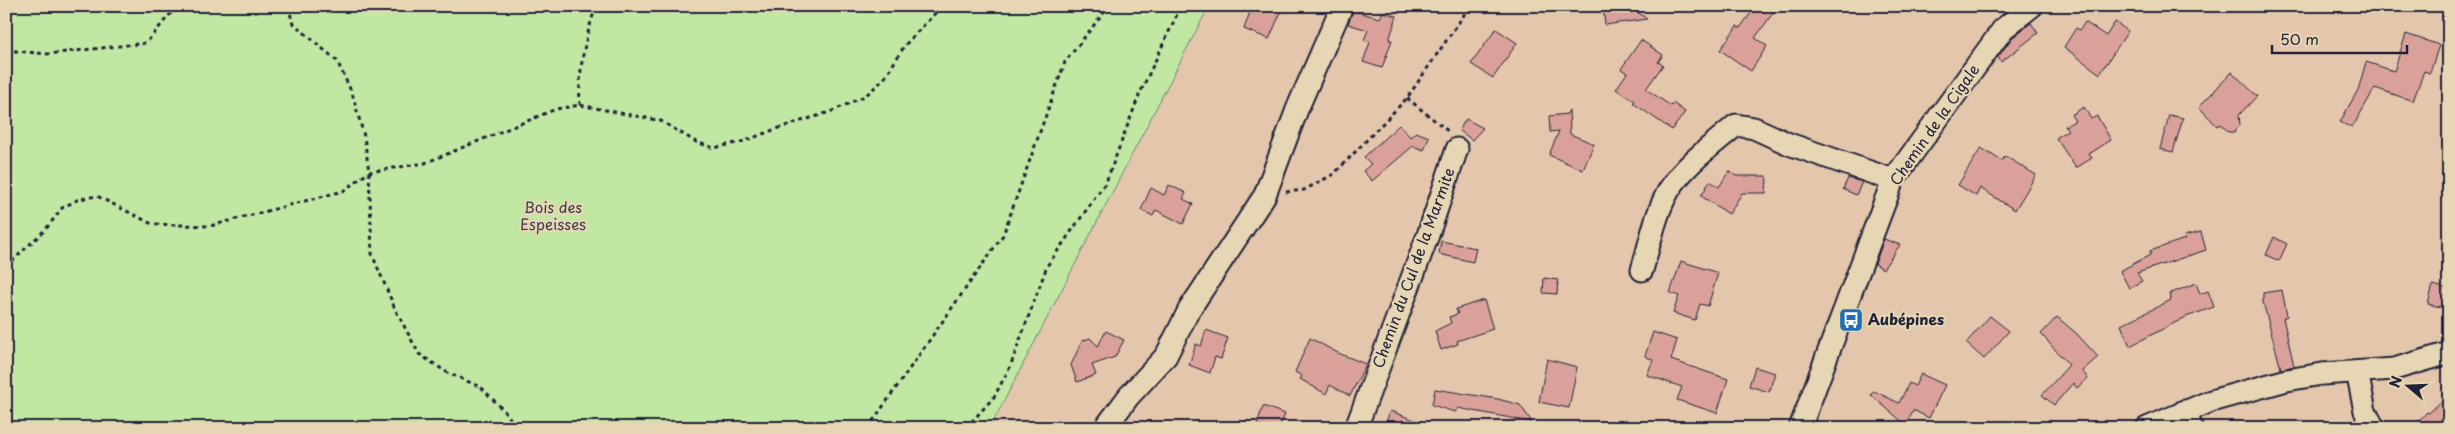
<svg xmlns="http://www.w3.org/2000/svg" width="2455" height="434" font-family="'Playpen Sans',sans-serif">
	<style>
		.green { fill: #c1e8a3; stroke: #72856f }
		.building { fill: #daa19a; stroke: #22223b }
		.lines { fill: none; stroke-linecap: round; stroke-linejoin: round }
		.street-casing { stroke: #22223b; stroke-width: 25 }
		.path { stroke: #22223b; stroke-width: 3; stroke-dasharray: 4 4; stroke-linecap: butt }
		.street { stroke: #e7d6b3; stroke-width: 21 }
		.labels { text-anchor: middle; stroke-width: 4.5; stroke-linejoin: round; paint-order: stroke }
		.street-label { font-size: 15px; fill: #22223b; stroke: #e7d6b3 }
		.park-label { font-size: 15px; fill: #3a404b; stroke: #e7d6b3 }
		.poi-label { font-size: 15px; font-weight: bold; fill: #22223b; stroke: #e7d6b3; text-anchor: start }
	</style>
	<rect width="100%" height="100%" fill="#e3c6ac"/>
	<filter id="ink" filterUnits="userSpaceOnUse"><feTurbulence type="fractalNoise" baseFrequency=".02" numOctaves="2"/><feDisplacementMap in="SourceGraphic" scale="10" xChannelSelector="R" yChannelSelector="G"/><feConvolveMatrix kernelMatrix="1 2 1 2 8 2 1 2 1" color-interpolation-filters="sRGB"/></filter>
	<g filter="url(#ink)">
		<path class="green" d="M6 6H1209L990 428H6Z"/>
		<path class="building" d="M1252 6 1264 11 1266 6 1281 12 1269 39 1244 29Z
			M1603 6H1629L1647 19 1605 25Z
			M1756 6H1778L1755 38 1767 46 1751 71 1720 50 1737 26 1740 28Z
			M1353 11 1380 18 1383 12 1397 16 1389 40H1392L1382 68 1363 62 1370 42 1364 40 1368 30 1348 24Z
			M2085 22 2106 36 2115 22 2128 31 2100 74 2064 47 2076 28 2080 30Z
			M2031 23 2038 33 2001 62 1998 57 2012 38Z
			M1496 29 1517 43 1493 78 1471 64Z
			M2406 34 2439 45 2430 73 2424 71 2413 101 2375 88 2352 128 2340 122 2358 90 2366 62 2394 71Z
			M1641 40 1663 55 1658 62 1663 65 1646 89 1671 106 1673 103 1685 112 1672 130 1633 103 1635 101 1616 89 1627 73 1621 69Z
			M2232 72 2257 96 2239 115 2240 125 2234 132H2229L2220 124 2217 126 2199 107Z
			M2084 107 2091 119 2097 116 2111 140 2089 154 2092 158 2076 168 2056 138 2068 130 2065 126 2075 121 2071 115Z
			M1569 110 1570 134 1594 144 1583 170 1549 155 1559 131 1550 132 1549 116 1567 114Z
			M2169 115 2183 118 2173 152 2160 149Z
			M1466 119 1483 128 1472 140 1459 130Z
			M1399 125 1410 137 1416 132 1429 137 1424 150 1413 146 1372 181 1363 171 1371 164 1364 157Z
			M1981 148 2002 161 2005 156 2036 175 2015 210 1980 188 1976 196 1958 185Z
			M1729 171 1736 176H1767L1766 193H1742L1729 214 1701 196 1710 181 1719 187Z
			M1848 178 1862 182 1856 195 1843 189Z
			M1169 185 1186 193 1183 199 1193 204 1183 224 1156 210 1153 216 1141 210 1151 188 1164 195Z
			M2201 232 2206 250 2137 273 2142 281 2129 288 2120 271 2150 255V251L2185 239 2184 236Z
			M2274 237 2287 244 2279 261 2266 255Z
			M1884 239 1900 245 1883 269 1875 264Z
			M1441 241 1476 248 1473 262 1439 254Z
			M1681 261 1718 273 1708 306 1700 304 1695 320 1673 313 1679 296 1670 293Z
			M1544 278 1558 280 1557 294 1543 293Z
			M2196 283 2200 294 2208 291 2214 307 2186 317 2130 346 2121 325 2171 300 2169 294Z
			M2433 285 2449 289V309L2428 304Z
			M2282 290 2287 316 2283 318 2294 366 2281 369 2263 302V293Z
			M1484 300 1493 329 1457 341 1458 344 1441 350 1435 331 1451 323 1449 317 1458 314 1456 309Z
			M1990 316 2009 331 1984 359 1966 343Z
			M2057 317 2077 334 2098 357 2082 371 2088 378 2077 388 2073 383 2054 405 2042 395 2069 365 2041 334Z
			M1206 330 1228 338 1221 359 1215 357 1210 373 1189 365 1196 344 1201 346Z
			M1106 331 1124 340 1115 357 1092 365 1096 375 1077 382 1071 365 1082 341 1090 338 1098 346Z
			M1653 332 1677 340 1671 360 1728 379 1717 413 1677 400 1682 387 1647 375 1653 360 1645 356Z
			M1310 338 1338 353 1366 364 1350 396 1330 385 1326 394 1300 379 1302 376 1295 372Z
			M1547 359 1577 367 1569 408 1539 402Z
			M1755 367 1775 373 1769 392 1749 386Z
			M1921 374 1945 385 1929 418 1913 410 1906 425 1871 395 1874 391 1899 403 1909 383 1915 386Z
			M1435 389 1498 399 1520 405 1532 422 1458 408 1455 412 1432 405Z
			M2449 394V428H2412L2427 412 2429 413Z
			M1263 406 1285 414 1279 428H1267L1257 424Z
			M1390 411 1431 426 1430 428H1384Z"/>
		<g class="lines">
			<defs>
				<path id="street" d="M1642 270C1650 244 1655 214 1669 190 1685 164 1713 145 1736 125L1754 128 1789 144 1893 180
					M2357 372 2365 411 2374 428
					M2184 411 2192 428
					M1105 428 1129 396 1166 356 1189 310 1265 195 1298 107 1342 6
					M1356 428 1428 235 1457 149
					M1800 428 1893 180 2003 29 2032 6
					M2147 428 2211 401 2287 380 2322 374 2394 369 2449 353"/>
			</defs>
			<use href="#street" class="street-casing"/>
			<path class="path" d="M289 6 292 22 337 61 352 93 364 136 369 172 372 254 395 309 419 354 448 373 481 387 508 415 515 428
				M6 50 48 54 146 43 177 6
				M1407 98 1449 132
				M580 105C578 70 585 39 596 6
				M1286 192 1304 190 1334 174 1407 98 1470 6
				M6 267 46 229 62 208 79 199 97 196 152 224 210 226 343 191 369 172 425 163 556 109 580 105 661 121 696 142 714 148 745 141 773 130 830 112 865 96 884 79 905 45 942 6
				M868 428 1003 235 1065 62 1109 6
				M966 428 994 397 1010 367 1047 266 1106 182 1140 93 1181 6"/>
			<use href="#street" class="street"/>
		</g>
	</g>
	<defs>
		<symbol id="bus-square" viewBox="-11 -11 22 22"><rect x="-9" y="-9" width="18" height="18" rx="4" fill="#1f6fb2" stroke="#e7d6b3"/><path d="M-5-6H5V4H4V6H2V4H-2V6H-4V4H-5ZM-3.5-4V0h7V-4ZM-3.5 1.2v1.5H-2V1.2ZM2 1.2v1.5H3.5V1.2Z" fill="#fff"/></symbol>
	</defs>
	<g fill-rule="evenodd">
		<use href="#bus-square" x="1837" y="306" width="28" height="28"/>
	</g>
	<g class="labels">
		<g class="street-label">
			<text transform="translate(1935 125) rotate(-55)" y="5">Chemin de la Cigale</text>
			<text transform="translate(1414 268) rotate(-70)" y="5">Chemin du Cul de la Marmite</text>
		</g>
		<g class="park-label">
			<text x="553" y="213">Bois des<tspan x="553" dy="17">Espeisses</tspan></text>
		</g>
		<g class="poi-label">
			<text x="1868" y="325">Aubépines</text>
		</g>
	</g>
	<rect width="2455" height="434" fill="none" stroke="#e7d6b3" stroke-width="25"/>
	<rect x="12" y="12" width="2430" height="409" fill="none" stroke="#22223b" stroke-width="2" filter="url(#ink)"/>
	<g transform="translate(2408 386) rotate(289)" stroke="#e7d6b3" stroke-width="4" paint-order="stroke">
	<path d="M0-4L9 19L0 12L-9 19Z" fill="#22223b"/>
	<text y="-8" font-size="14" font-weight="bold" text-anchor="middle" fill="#22223b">N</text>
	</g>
	<path d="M2272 45v8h135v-8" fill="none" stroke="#22223b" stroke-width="2.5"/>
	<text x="2280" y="45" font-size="15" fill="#22223b" stroke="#e7d6b3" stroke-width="4" paint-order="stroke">50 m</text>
</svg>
